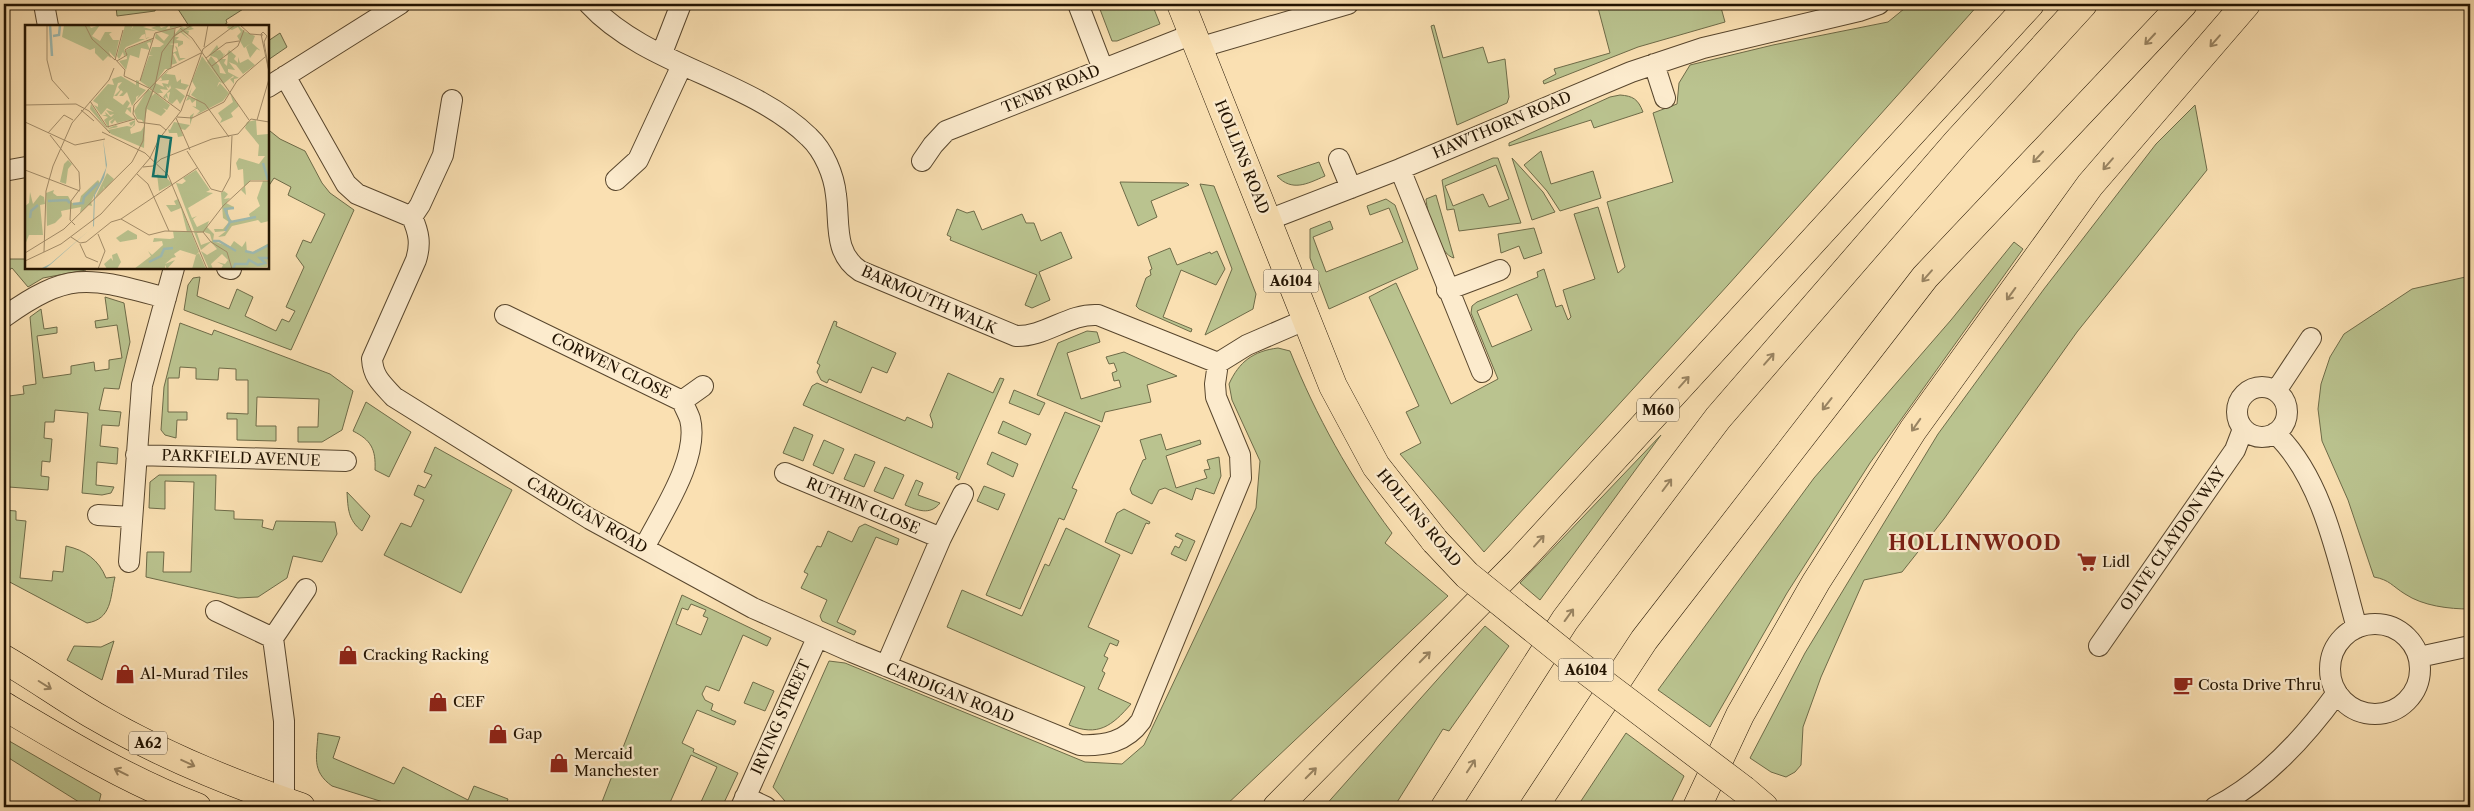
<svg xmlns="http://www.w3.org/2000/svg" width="2474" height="811" font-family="'Libre Caslon Text',serif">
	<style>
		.green { fill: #bac38f; stroke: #6e6b48; fill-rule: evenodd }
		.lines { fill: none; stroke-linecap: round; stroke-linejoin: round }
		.minor-casing { stroke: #58462d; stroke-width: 22 }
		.primary-casing { stroke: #221301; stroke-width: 29 }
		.trunk-casing { stroke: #221301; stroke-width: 29 }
		.motorway-casing { stroke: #221301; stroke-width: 29 }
		.minor { stroke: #fcebcd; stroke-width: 20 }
		.primary { stroke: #fae0b2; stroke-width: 28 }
		.trunk { stroke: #fae0b2; stroke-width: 28 }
		.motorway { stroke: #fae0b2; stroke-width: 28 }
		.primary-bridge-casing { stroke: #221301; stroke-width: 29; stroke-linecap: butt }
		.primary-bridge { stroke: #fae0b2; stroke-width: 28 }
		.oneway { stroke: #998462 }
		.labels { text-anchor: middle; stroke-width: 4.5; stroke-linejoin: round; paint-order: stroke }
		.shield { fill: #fcebcd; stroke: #63543e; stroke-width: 1 }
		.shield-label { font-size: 14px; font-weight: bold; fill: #221301 }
		.street-label { font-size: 15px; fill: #221301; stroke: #fcebcd }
		.poi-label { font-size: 15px; fill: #221301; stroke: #fcebcd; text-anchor: start }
		.district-label { font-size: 20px; font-weight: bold; letter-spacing: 1px; fill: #7a1f14; stroke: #fcebcd }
		.inset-river { fill: none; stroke: #9fbcb3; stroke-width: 2.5 }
		.inset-road { fill: none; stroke: #a48e6b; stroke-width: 1 }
		.view { fill: #0f766e; fill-opacity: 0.15; stroke: #0f766e; stroke-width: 2.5 }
		.inset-edge { fill: none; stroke: #221301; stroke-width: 2.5 }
	</style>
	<rect width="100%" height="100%" fill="#fae0b2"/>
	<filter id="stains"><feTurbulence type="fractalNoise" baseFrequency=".004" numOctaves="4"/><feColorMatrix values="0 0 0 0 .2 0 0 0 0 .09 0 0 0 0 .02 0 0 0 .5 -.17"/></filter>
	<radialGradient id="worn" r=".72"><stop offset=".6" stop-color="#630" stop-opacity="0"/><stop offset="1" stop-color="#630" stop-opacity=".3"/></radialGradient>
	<path class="green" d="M112 4H157L155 11 117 16 116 7H112Z
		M179 4H251L226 20 227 23 222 26H189L176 6Z
		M1098 4H1152L1160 24 1117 41H1112Z
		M1597 4H1720L1725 22 1638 47 1544 84 1543 81 1556 74 1554 69 1610 53Z
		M1910 4H1979L1728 285 1484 552 1400 454 1421 443 1406 412 1419 406 1369 297 1396 283 1451 404 1498 379 1471 313 1472 306 1477 302 1538 277 1537 272 1544 269 1556 307 1562 305 1568 320 1571 317 1563 290 1595 279 1574 214 1598 207 1618 273 1625 267 1607 202 1673 182 1653 113 1677 104 1679 83 1690 65 1773 45 1888 22ZM1517 294 1532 330 1492 347 1477 311Z
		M1434 25 1443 58 1483 47 1488 63 1505 59 1509 97 1507 103 1457 125 1431 26Z
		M280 33 287 47 268 60V41Z
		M1620 95C1633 96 1638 99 1643 112L1594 128 1591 120 1509 146V143L1610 97Z
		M2195 105 2207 170 2077 332 1944 519 1902 572 1864 580 1821 677 1803 727 1801 765 1795 772 1786 777 1771 772 1750 758 1805 653 1938 434 2044 289 2156 144Z
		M270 131 280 139 305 151 322 183 330 193 354 210 291 350 184 310 188 285 193 278 200 277 197 296 229 309 237 289 253 297 245 316 276 331 282 319 289 322 295 311 286 307 304 267 296 256 303 240 311 243 325 214 288 195 291 187 274 178 268 187V132Z
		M1541 151 1551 184 1593 171 1601 198 1560 211 1547 191 1524 165Z
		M1493 158H1498L1521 223 1459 231 1454 209 1447 210 1442 180ZM1496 165 1509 199 1489 207 1483 194 1453 206 1445 186Z
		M1512 158 1543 192 1555 212 1532 220Z
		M1319 162 1325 176C1307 184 1292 192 1277 176Z
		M1120 182 1187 183 1189 185 1151 201 1157 217 1138 226Z
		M1200 184 1214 186 1256 294 1253 309 1205 335 1232 269Z
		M1436 195 1454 258C1439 255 1427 213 1426 199Z
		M1386 199 1395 205 1418 269 1329 309 1310 258V229L1330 221 1333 229 1313 237 1326 272 1403 242 1389 208 1370 215 1367 206Z
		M957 209 967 213 974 211 982 230 1022 214 1026 223H1034L1041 241 1061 232 1072 258 1039 272 1050 300 1032 308 1025 305 1037 275 950 240 951 237 947 235Z
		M1534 228 1542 253 1524 259 1519 246 1501 253 1498 234Z
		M2014 242 2023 249 1870 463 1787 593 1710 727 1658 690 1814 478 1951 320Z
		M1170 248 1177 265 1210 252 1211 254 1217 251 1225 269 1216 285 1181 270 1163 317 1192 329 1191 332 1139 309 1136 306 1146 278 1151 275 1150 270 1152 269 1148 257Z
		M4 259H26V268H86V270L43 278 28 287 12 268 4 274Z
		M2470 276V609C2449 609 2423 606 2405 594 2392 586 2390 580 2374 577L2348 500 2322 441 2318 409 2321 384 2330 357 2344 334 2412 289Z
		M105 297 124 303 130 342 119 389 104 388 99 410 121 412 119 426 102 425 100 446 118 448 117 464 97 462 96 485 114 487 111 493 102 495 82 493 88 413 55 410 54 422H45L44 438 52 439 50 462 42 461 41 476 49 477 48 490 9 487 4 447V389L8 388 9 396 24 394 23 386 36 384 30 317 41 309 44 329 57 327V333L37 336 43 378 71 374V366L94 362 95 371 109 369V360L122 358 117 325 96 328 95 321 108 319Z
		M834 321 837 322 836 326 896 353 887 373 872 367 861 393 829 379 827 383 821 380 817 372 820 365 817 363Z
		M180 323 212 335 214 330 330 374 353 391 342 430 322 442H298V427H318L319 399 257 397 256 426H276V441L237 440V419H227V413L248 414V380H236V369L219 368 218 380 196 379V368L180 367 179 378H168V412H187V420H177L176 438 165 435 161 430 164 387Z
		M1087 331 1097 332 1100 342 1067 353 1081 399 1121 387 1119 380 1114 381 1112 373 1117 371 1114 363 1109 364 1106 357 1124 352 1177 376 1147 385 1151 402 1105 412 1102 422 1037 395 1058 343Z
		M1278 348 1290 351C1316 416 1350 477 1392 533L1385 543 1448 596 1224 807H790L773 787 829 661 845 663 1085 762 1122 764 1144 745 1256 508 1260 461 1232 400 1229 384C1239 362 1253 351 1278 348Z
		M948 373 993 393 1000 378 1004 379 959 480 956 478 958 473 803 405 812 386 817 383 905 421 907 417 932 428 933 424 930 415Z
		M1014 390 1045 403 1039 415 1009 403Z
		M366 402 411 432 389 477 375 470C376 449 371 440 353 431Z
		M1065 412 1100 426 1072 488 1077 490 1064 520 1059 518 1020 609 986 595Z
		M1003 421 1031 434 1026 445 998 433Z
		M794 427 813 435 803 461 783 453Z
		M1161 434 1166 450 1200 440 1201 444 1166 456 1176 488 1207 478 1204 470 1210 469 1207 460 1219 457 1221 476 1214 494 1196 488 1192 500 1165 488 1159 490 1152 504 1132 494 1130 489 1143 460 1146 459 1140 440Z
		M1661 435 1540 600 1520 583Z
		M824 440 844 449 833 474 813 465Z
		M435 447 512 490 461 593 384 555 401 523 411 527 424 500 414 495 418 485 425 488 432 475 424 472Z
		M992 452 1018 464 1013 477 987 464Z
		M855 454 875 462 864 487 844 479Z
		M885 467 904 475 893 499 874 491Z
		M159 475H216L215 510 234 511V519L263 520 262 527 273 530 276 521 335 522 337 534 322 562 293 556 287 578 258 597 238 598 146 577 147 552H164L163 572H191L194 482 165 481V509L149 508 150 482Z
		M916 480 923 483 918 495 940 503C930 516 917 510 905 505Z
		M984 486 1005 494 998 510 977 501Z
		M347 492 370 516 362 531C348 520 348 509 347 492Z
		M1124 509 1150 522 1149 524 1146 523 1132 554 1105 542 1117 513Z
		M4 510 16 511V520L26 521 20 578 52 581 53 571 63 572 66 546C85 550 99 560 106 578L115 577C110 598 112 619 87 623L4 579Z
		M865 524 899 539 897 545 876 537 837 622 856 631 854 635 822 621 820 616 827 600 801 588 808 574 804 572 817 546 821 547 828 531 852 542 859 527Z
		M1066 528 1120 555 1088 627 1119 641 1117 646 1110 643 1104 656 1108 658 1102 671 1105 673 1098 689 1131 704C1112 726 1098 737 1069 725L1085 687 947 627 962 590 1022 616 1045 564 1049 566Z
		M1177 533 1195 541 1186 561 1171 554 1175 546 1179 548 1183 540 1175 536Z
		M682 595 771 638 767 646 743 635 719 691 706 686 702 694 705 700 713 704 711 710 736 721 734 725 697 710 682 743 694 749 693 752 738 773 722 807H712L701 802 717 767 691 755 668 807H600ZM691 604 706 610 703 616 708 618 701 635 676 624 682 608 688 610Z
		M1485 626 1509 646 1449 731 1443 729 1394 807H1324Z
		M114 641 102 680 67 660 74 646 101 647Z
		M753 682 774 691 765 711 744 703Z
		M318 733 340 737 333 758 394 784 403 767 468 800 474 786 508 799 505 807H399L332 786C311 771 317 756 318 733Z
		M1626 733 1684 776 1669 807H1577Z
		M4 738 101 794 98 807H78L79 802 4 755Z"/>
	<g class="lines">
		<defs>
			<path id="minor" d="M44 4 48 26
				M589 4C646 66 750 79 809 137 824 151 834 175 836 195 840 223 833 253 860 271L1016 336C1045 337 1069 313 1098 315L1218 363
				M1078 4 1103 69
				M1198 48 1348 4
				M662 53 681 4
				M1654 64 1665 98
				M285 76 346 184 357 194 412 217C419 233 421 244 416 260L372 359C373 377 382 384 394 397L590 519 753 608 852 652 1080 745C1105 746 1126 742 1141 721L1241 478 1240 455 1216 397 1215 384 1218 363 1247 345 1305 320
				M268 87 400 4
				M1339 159 1351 188
				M922 161 933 145 946 131 1193 34
				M1400 169 1482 372
				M4 171 26 167
				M616 180 638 160 682 65
				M412 217 420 205 443 155 452 100
				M1268 220 1400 169 1631 72 1703 48 1859 11 1879 4
				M227 268 231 269
				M1447 290 1500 270
				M505 315 682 401C684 406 688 413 690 419 700 458 661 514 644 548
				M4 317C71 269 90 278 166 298
				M2237 412a25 25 0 1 1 50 0a25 25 0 1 1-50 0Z
				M2276 391 2311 338
				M682 401 703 386
				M2275 433C2324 479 2339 565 2357 628
				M136 455 346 461
				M785 473 941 538
				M98 515 132 517
				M129 562 142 385 174 268
				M216 611 273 638
				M2330 669a45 45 0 1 1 90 0a45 45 0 1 1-90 0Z
				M2099 646 2235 450 2243 429
				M2419 657 2470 646
				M886 666 941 538 963 494
				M745 797 766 807
				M284 801V721L273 638 306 589
				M741 807 817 638
				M2215 807C2264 782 2305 737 2337 693"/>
			<path id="primary" d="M1181 4 1333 386 1376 466 1435 541
				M1744 790 1764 807"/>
			<path id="trunk" d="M4 659C35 677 64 698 95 716 160 754 230 783 301 807
				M4 706C66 743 129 781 197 807"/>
			<path id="motorway" d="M1277 807 1520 561 2030 4
				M1445 807 1565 620 1718 418 1957 142 2083 4
				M1534 807 1644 640 1925 277 2183 4
				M1697 807 1740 715 1816 582 1913 430 2090 185 2246 4"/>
		</defs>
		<use href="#minor" class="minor-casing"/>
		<use href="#primary" class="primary-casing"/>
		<use href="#trunk" class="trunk-casing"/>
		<use href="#motorway" class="motorway-casing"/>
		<use href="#minor" class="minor"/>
		<use href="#primary" class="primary"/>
		<use href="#trunk" class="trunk"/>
		<use href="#motorway" class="motorway"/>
		<defs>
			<path id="primary-bridge" d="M1435 541 1467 575 1575 662 1744 790"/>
		</defs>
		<use href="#primary-bridge" class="primary-bridge-casing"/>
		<use href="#primary-bridge" class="primary-bridge"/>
	</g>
	<defs><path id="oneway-shaft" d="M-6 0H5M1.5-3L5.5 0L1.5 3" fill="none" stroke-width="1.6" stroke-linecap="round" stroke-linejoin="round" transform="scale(1.25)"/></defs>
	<g class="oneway">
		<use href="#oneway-shaft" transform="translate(2150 39) rotate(133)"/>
		<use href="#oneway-shaft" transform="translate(2215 41) rotate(131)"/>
		<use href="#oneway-shaft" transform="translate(2038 157) rotate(133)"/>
		<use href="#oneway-shaft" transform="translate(2108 164) rotate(131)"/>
		<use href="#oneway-shaft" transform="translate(1927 276) rotate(131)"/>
		<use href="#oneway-shaft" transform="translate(2011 294) rotate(126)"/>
		<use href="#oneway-shaft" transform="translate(1769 359) rotate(-49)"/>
		<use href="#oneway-shaft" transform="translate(1684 382) rotate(-48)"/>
		<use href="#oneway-shaft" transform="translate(1827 404) rotate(128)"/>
		<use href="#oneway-shaft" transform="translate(1916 425) rotate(125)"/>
		<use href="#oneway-shaft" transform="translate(1667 485) rotate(-53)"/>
		<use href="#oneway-shaft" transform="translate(1539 541) rotate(-48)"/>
		<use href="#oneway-shaft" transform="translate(1569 615) rotate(-54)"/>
		<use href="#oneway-shaft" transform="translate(1425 657) rotate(-45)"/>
		<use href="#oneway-shaft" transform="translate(45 685) rotate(32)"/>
		<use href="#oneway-shaft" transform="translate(188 763) rotate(25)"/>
		<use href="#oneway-shaft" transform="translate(1471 766) rotate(-57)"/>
		<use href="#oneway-shaft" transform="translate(121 772) rotate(-154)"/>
		<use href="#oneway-shaft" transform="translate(1311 773) rotate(-45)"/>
	</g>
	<defs>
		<symbol id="supermarket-bare" viewBox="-9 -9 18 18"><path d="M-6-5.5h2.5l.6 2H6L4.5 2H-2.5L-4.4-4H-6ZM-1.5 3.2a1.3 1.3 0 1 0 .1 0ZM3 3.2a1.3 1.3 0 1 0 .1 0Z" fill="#8f2418" stroke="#fcebcd" stroke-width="2.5" paint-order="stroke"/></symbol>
		<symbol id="shop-bare" viewBox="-9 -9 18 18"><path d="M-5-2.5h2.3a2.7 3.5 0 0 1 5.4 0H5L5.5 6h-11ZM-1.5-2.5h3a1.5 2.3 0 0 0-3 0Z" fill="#8f2418" stroke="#fcebcd" stroke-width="2.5" paint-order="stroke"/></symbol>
		<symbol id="cafe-bare" viewBox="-9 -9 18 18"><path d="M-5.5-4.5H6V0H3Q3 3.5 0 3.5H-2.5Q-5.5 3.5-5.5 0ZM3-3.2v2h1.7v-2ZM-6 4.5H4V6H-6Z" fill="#8f2418" stroke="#fcebcd" stroke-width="2.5" paint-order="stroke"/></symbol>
	</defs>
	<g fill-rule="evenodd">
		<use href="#supermarket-bare" x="2073" y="548" width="28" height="28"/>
		<use href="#shop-bare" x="334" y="641" width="28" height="28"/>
		<use href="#shop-bare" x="111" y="660" width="28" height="28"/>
		<use href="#cafe-bare" x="2169" y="671" width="28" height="28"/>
		<use href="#shop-bare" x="424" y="688" width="28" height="28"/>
		<use href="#shop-bare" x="484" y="720" width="28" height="28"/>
		<use href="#shop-bare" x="545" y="749" width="28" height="28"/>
	</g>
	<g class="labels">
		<g class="shield">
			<rect x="1263.5" y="269.5" width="55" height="23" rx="4"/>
			<rect x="1637" y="398.5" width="42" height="23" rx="4"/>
			<rect x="1558.5" y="658.5" width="55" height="23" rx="4"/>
			<rect x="129" y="731.5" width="38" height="23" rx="4"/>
		</g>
		<g class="shield-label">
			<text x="1291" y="286">A6104</text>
			<text x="1658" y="415">M60</text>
			<text x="1586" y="675">A6104</text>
			<text x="148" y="748">A62</text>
		</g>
		<g class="street-label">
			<text transform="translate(1051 89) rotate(-22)" y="5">TENBY ROAD</text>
			<text transform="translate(1502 125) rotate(-23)" y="5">HAWTHORN ROAD</text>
			<text transform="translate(1242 157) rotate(68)" y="5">HOLLINS ROAD</text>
			<text transform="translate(929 300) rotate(24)" y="5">BARMOUTH WALK</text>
			<text transform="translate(611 366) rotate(26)" y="5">CORWEN CLOSE</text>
			<text transform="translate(241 458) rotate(2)" y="5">PARKFIELD AVENUE</text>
			<text transform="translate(863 506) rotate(23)" y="5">RUTHIN CLOSE</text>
			<text transform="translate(587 515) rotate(30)" y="5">CARDIGAN ROAD</text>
			<text transform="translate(1419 518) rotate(50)" y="5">HOLLINS ROAD</text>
			<text transform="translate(2173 539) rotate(-55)" y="5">OLIVE CLAYDON WAY</text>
			<text transform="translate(950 693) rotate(22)" y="5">CARDIGAN ROAD</text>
			<text transform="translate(781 717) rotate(-66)" y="5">IRVING STREET</text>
		</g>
		<g class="poi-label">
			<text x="2102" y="567">Lidl</text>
			<text x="363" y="660">Cracking Racking</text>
			<text x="140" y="679">Al-Murad Tiles</text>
			<text x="2198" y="690">Costa Drive Thru</text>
			<text x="453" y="707">CEF</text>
			<text x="513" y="739">Gap</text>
			<text x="574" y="759">Mercaid<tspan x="574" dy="17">Manchester</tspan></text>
		</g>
		<g class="district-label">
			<text x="1975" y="550">HOLLINWOOD</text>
		</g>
	</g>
	<g transform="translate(25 25)">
		<rect width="244" height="244" fill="#fae0b2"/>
		<path d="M39 0H64L66 3 75 0 67 11 75 16 80 7H87L84 9 88 15H94L90 33 84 26 86 33 83 31 78 36 70 28V23L65 25 37 12ZM100 0H108L106 5 109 0H125L118 2 132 6 120 5 121 13 125 12 121 14 120 9 117 10 114 14H120L101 22 99 25 102 30 99 31 98 27 94 34 92 31ZM134 0 136 3 144 0 141 4 149 3V10L156 2 145 3V0L162 3 160 0H170L166 2 169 4 160 6H164L163 10 156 6 167 16 155 7 150 12H154L151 15 158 16V19L153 22V18L144 19 149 20 147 28 152 26 150 21 152 22 155 33H161L154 36 150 28 148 29 152 38 146 40V44H140L130 58 139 62 137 58 143 59 144 55 133 56 137 55 136 52 144 45 141 49 150 50 152 57 156 54V58L164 60 160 65 150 63 160 71 155 79 152 74 147 79 143 76 145 67 142 68 143 74 140 71 141 75 138 72 146 63 145 60 144 63 141 61 143 65 135 64 138 68H133L137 72 115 56 124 31 128 30H124L127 22H135L139 19 130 13 131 8 139 16 144 10 126 3ZM204 0H213L219 6 216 9 219 6 230 11 227 18 236 26 232 24 225 33 221 22 226 18 219 23 212 11 216 7 213 2 207 5 202 3ZM127 14 126 19 125 17 122 18 125 25 116 23 114 33 105 30 101 45 94 36 102 34 101 25 107 22 108 26 107 22ZM192 20 194 24 189 26 195 25 199 30 197 34H201L199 38 202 41 203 30 200 31 198 27 201 31 204 25 211 31 209 34 213 38V32L215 38 223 34 230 40 218 49 211 40 204 37 210 45 203 44V47L214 53 209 54V59L205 54 209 52 208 51 198 59 182 37 186 31 194 41 195 48 201 49 192 33 184 30ZM177 31 197 58 194 57 192 62 195 58 204 68 198 76 171 90 175 86 167 81 171 82V75L167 78 165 74 161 76 167 62 164 72 172 74 166 70 171 63 167 56ZM96 51 111 60V55L114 56V62L121 65 111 75 114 70 111 72V75L107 81 102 67 98 71H94L98 67 96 65 92 71H89L95 65 93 62 97 57 93 58 88 73 98 80 102 75 105 78 102 83 106 82V88L102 84 100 88 109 94 92 98 90 95 87 99 85 97 89 93 84 96V103L91 100 93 102 84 104 79 95 83 92 77 90H81L80 87 86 92 89 89 85 90 81 85 89 87 82 83 76 90 69 80 73 82V79L68 76 83 59 89 60 87 54ZM123 64 128 67 127 71 130 68 145 80 142 85 138 83 141 86 136 91 122 84 119 99 117 95 112 94 109 86ZM205 68 214 81 206 88 208 92 195 98 197 94 193 88 208 77ZM66 79 83 105 102 101 107 102 110 97 106 101 104 98 110 95V100L105 104 106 109 116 106 120 100 119 123 86 109 65 84ZM169 88 165 100 160 105 156 104 158 111 153 112 152 108H144L143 104 145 105 149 97 165 100V91ZM231 95 232 110 243 109 244 155H226L220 161 221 170 216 165 219 162 218 144 213 145 211 138 214 133 234 139 240 131H233L234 120 220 103 222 97ZM43 135 47 139 43 144 41 159 35 157 39 139ZM171 145 185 165 181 167 188 168 163 183 167 193 172 191 168 194 172 202 184 196 182 202 189 209 188 216 205 222 209 216 217 222 221 216 222 227H228L244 218 242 242 196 244 198 240 192 237 200 239 203 235 197 229 186 239 188 244H184L176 226 182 230 192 224 186 217 176 225 169 207 176 206H169L151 158 157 159 161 156 158 153ZM179 207 185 209 187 216 176 220 172 208ZM82 148 89 154 80 164 78 161 79 164 70 173ZM132 149 142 153 147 159 134 166ZM73 155 75 158 66 177 67 181 63 180 55 188 56 182 36 186 37 191 30 198 22 201 21 168 29 165 28 168 32 171H43L47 178 54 179 56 171ZM238 156H244V196L236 198 233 195 207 201 200 211 193 212 201 206 190 207 189 204H198L204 197 198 193 196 168 199 166 203 169 199 174 205 173 201 178 209 182 203 184V191L208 197 213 196 225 192 224 189 235 181 232 173ZM5 167 8 179 15 170 19 172 20 179 15 180 18 210H4L0 220V181L4 178ZM153 174 174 227 171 230 174 228 181 244H167L171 230 155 225 149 229 151 232 147 233 140 239 150 235 142 244 140 240V244H109L126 231 123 226 127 230 138 220 137 216 128 217 129 213 145 214 149 213 148 206 162 207 156 183 146 187 141 180H151L149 176ZM103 205 112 210V214L95 217 91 213ZM92 228 96 237 92 244H82L79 239 86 233 88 236 87 230Z" fill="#bac38f" fill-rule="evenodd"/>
		<path d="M78 114 82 140 79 153 70 170 69 201 25 240 21 243 15 244 25 239 68 202 69 170 81 143Z" fill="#9fbcb3"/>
		<path class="inset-river" d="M25 0 27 31M28 11 34 10 35 0M238 138 243 155M23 176 42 175 45 178M48 179 58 178 59 172 73 158M5 193 6 186 13 180M205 197 200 184 209 183M200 206 205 197 231 192M188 216H194L211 226M220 226 228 228 244 220M124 237 136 231 139 224 148 223M208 244 210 239H222L224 235 233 240 240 238 235 233H244"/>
		<path class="inset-road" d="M22 0V35L27 55 44 74M60 0 67 14 90 35M215 0 225 9 238 10M155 3 167 13 224 95M179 22 183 0M181 33 201 18 214 16M90 34 100 45 99 51 124 63M90 35 98 5M92 36 102 30 100 25 103 23 129 13M187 41 213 21 219 5M146 42 150 3 160 0M244 46 239 17 242 11 238 7 236 9 244 47M115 56 130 8 150 3M124 63 155 86M162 70 180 79 204 112M65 76 82 102 110 94M0 80 51 79 64 86 85 108M56 85 69 96M152 92 167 93 199 77 212 56 240 32M151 93 165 125M232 95 244 54M0 97 50 120 80 114M141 105 135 100 113 97 108 89 109 80 142 45 176 28M77 107 120 128 143 150 182 244M23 108 39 90 48 95M25 110 54 147 55 164 46 176 45 195 50 200M162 126 186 164 197 167 205 152 207 111M118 142 128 141 136 134 187 114 213 109 226 94 244 97M0 145 55 166M112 149 123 159 144 206M96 194 124 210 140 206 178 207 186 217 202 227 207 244M178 207 198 181 225 156H244M46 212 55 218 61 217 86 197 96 194 172 143M55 219 61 232 73 237M19 227 21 166 28 141 47 98 84 55 89 43M0 228 39 204 107 137 118 116 121 83 130 60 137 27 149 11 167 0M0 236 36 219 76 189 95 168 125 133 134 114 156 86 178 24 210 0M73 244 80 226 73 209"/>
		<path class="view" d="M134 111 146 113 141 152 128 151Z"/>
		<rect width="244" height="244" class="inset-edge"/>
	</g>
	<rect width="2474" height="811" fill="none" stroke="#fae0b2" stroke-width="20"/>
	<rect x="5" y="5" width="2464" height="801" fill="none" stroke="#221301" stroke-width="2.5"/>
	<rect x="10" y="10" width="2454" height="791" fill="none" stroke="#221301"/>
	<rect width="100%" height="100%" filter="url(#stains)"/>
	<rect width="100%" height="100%" fill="url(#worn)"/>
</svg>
